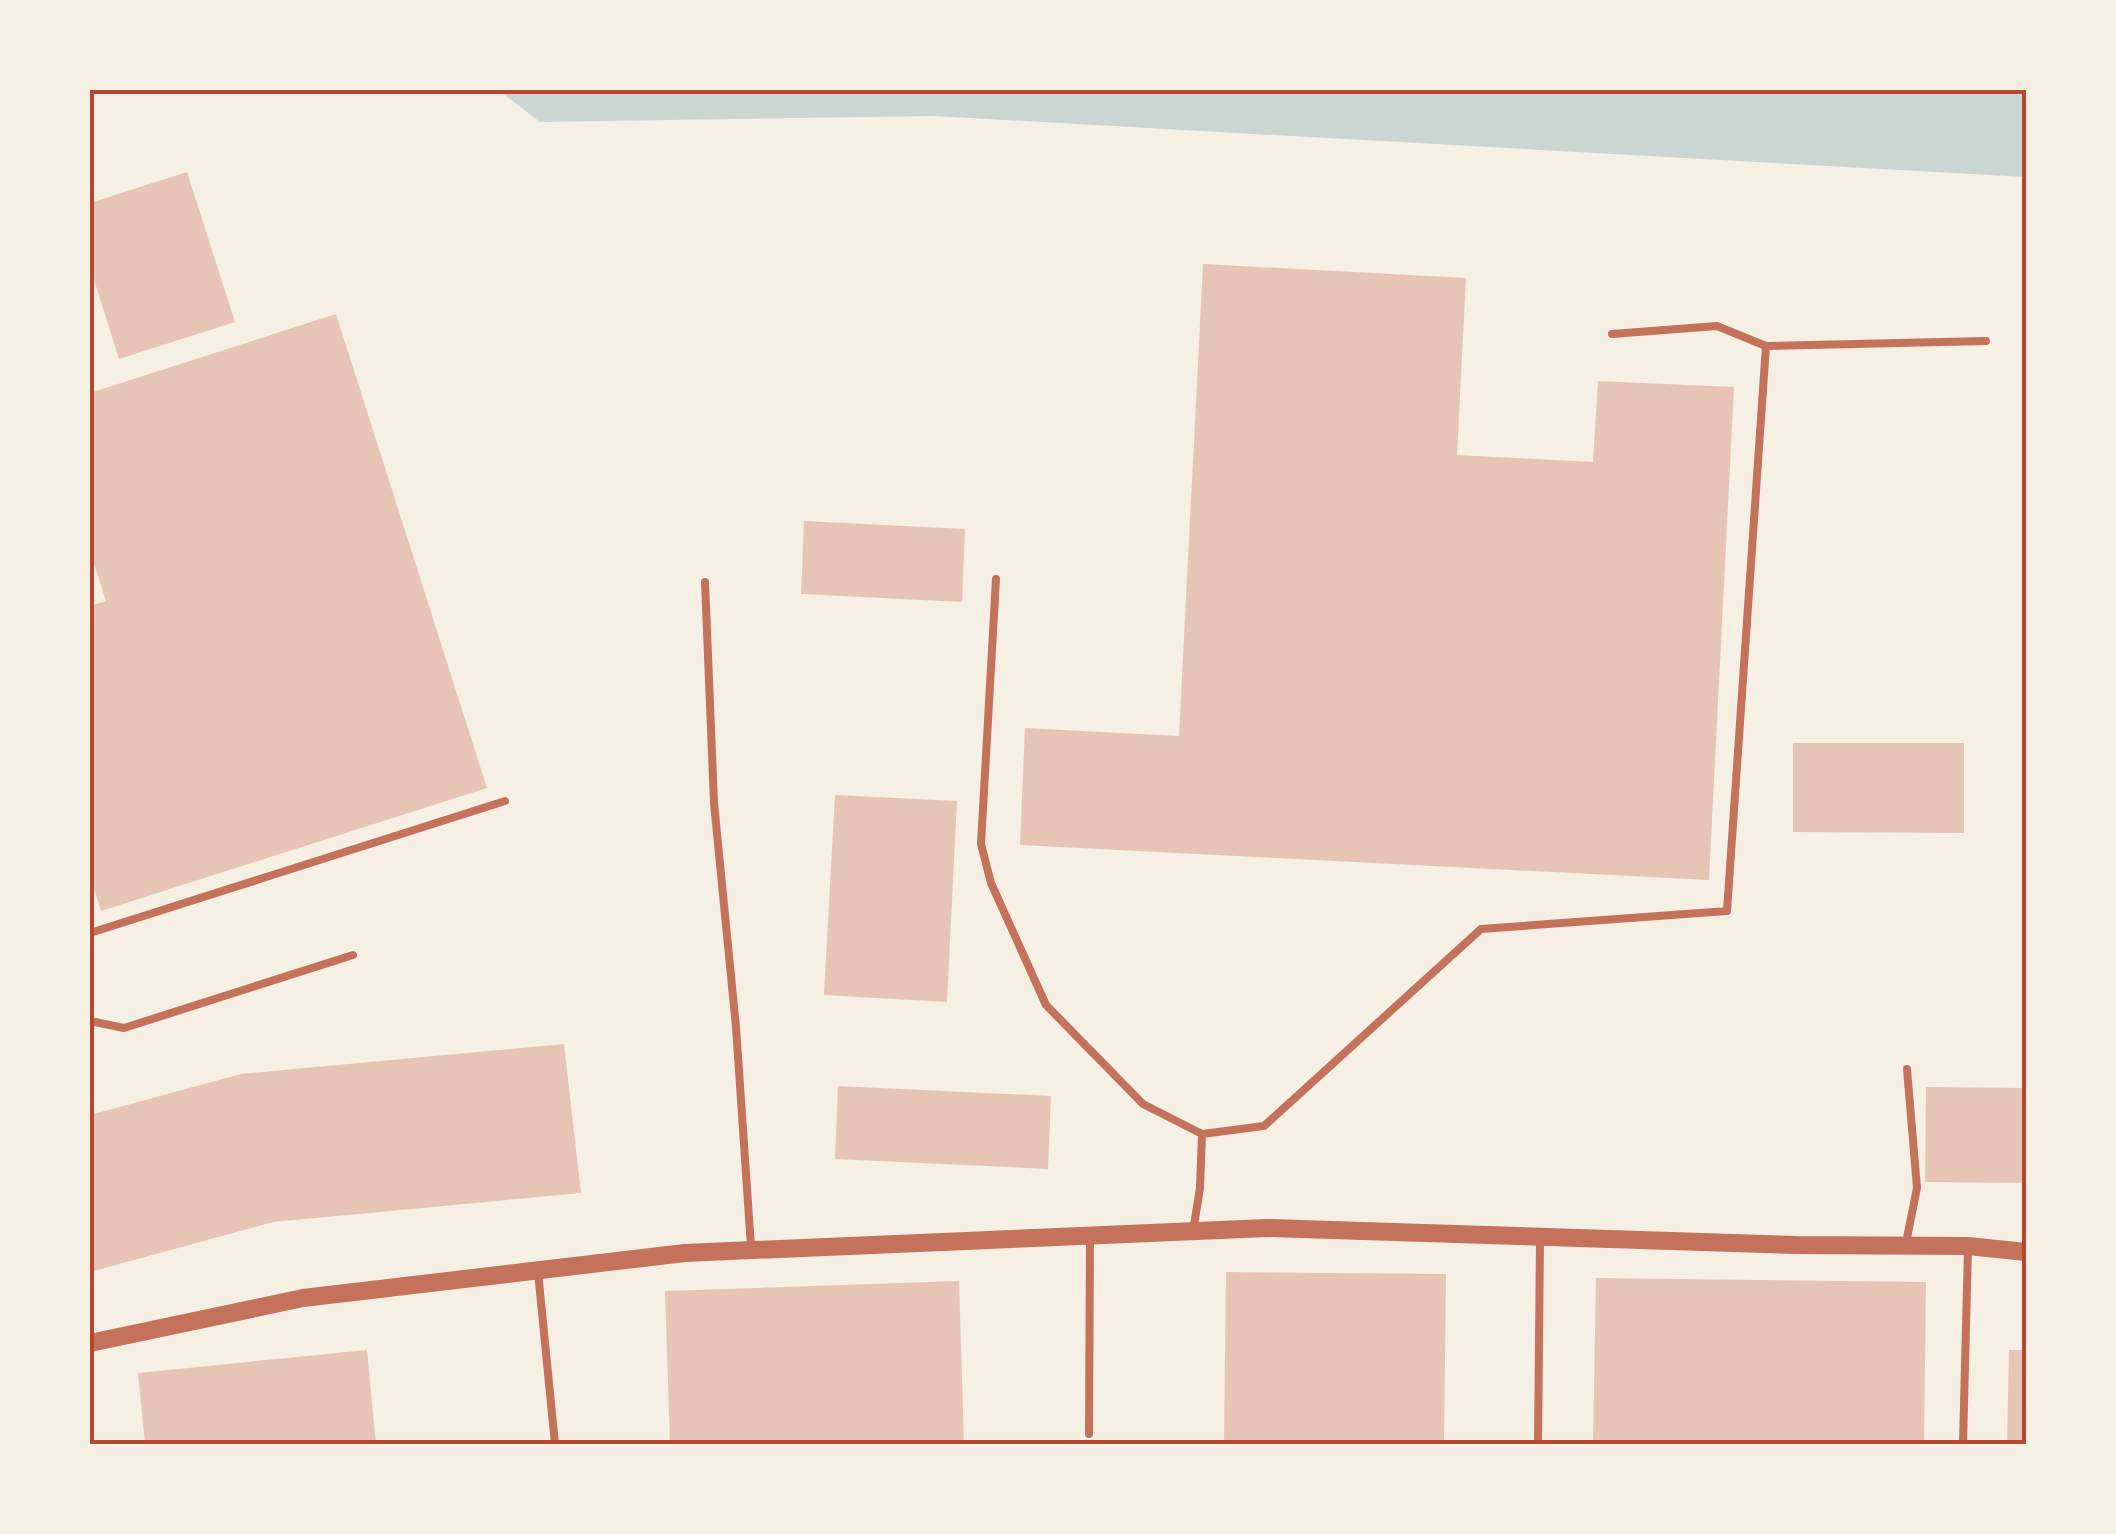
<svg xmlns="http://www.w3.org/2000/svg" width="2116" height="1534" font-family="Poppins,sans-serif">
	<style>
		.water { fill: #c9d6d2 }
		.building { fill: #e6c5b7 }
		.lines { fill: none; stroke-linecap: round; stroke-linejoin: round }
		.service { stroke: #c5725c; stroke-width: 8 }
		.tertiary { stroke: #c5725c; stroke-width: 18 }
		.neatline { fill: none; stroke: #b5482f; stroke-width: 4 }
	</style>
	<rect width="100%" height="100%" fill="#f6efe4"/>
	<path class="water" d="M498 90H2026V177L934 116 540 122Z"/>
	<path class="building" d="M187 172 235 322 119 359 90 267V203Z
		M1203 264 1466 278 1457 455 1593 462 1598 381 1734 387 1709 880 1020 845 1025 728 1179 736Z
		M336 314 487 788 101 911 90 876V606L106 601 90 551V393Z
		M804 521 965 529 962 602 801 594Z
		M1793 743H1964V833L1793 832Z
		M835 795 957 801 947 1002 824 995Z
		M564 1044 581 1193 273 1222 90 1272V1115L241 1074Z
		M838 1086 1051 1096 1048 1169 835 1159Z
		M1926 1087 2026 1088V1183L1925 1182Z
		M1226 1272 1446 1274 1444 1444H1224Z
		M1596 1278 1926 1282 1924 1444H1593Z
		M959 1281 964 1444H670L665 1291Z
		M367 1350 376 1444H145L138 1373Z
		M2009 1350H2026V1444H2007Z"/>
	<g class="lines">
		<path class="service" d="M1766 346 1986 341
			M996 579 981 844 991 883 1046 1005 1143 1104 1202 1134 1200 1188 1193 1231
			M705 582 714 803 736 1027 751 1247
			M90 933 505 801
			M90 1021 124 1028 353 955
			M1202 1134 1264 1126 1481 929 1727 911 1766 346 1717 326 1612 334
			M1906 1243 1917 1188 1907 1069
			M538 1272 555 1444
			M1089 1434 1090 1234
			M1538 1444 1540 1239
			M1963 1444 1968 1249"/>
		<path class="tertiary" d="M90 1343 303 1298 685 1253 1267 1228 1796 1245 1968 1246 2026 1252"/>
	</g>
	<rect width="2116" height="1534" fill="none" stroke="#f6efe4" stroke-width="185"/>
	<rect x="92" y="92" width="1932" height="1350" class="neatline"/>
</svg>
